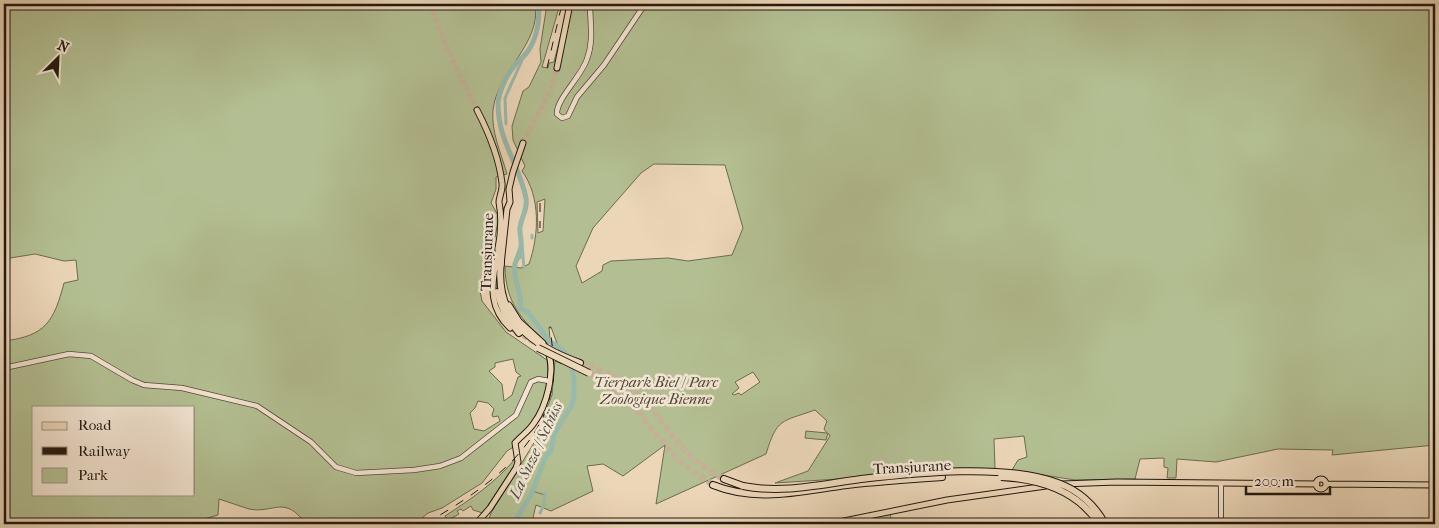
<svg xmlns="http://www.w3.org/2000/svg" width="1439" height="528" font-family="'IM FELL French Canon',serif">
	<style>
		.green { fill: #b3bf92; stroke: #6a6c51; fill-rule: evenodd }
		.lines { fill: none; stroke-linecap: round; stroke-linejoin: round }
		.stream { stroke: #697a6c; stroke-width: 1 }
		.canal { stroke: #99baaa; stroke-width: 3 }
		.river { stroke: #99baaa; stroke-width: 5 }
		.primary-tunnel { stroke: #c3b096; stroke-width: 5; stroke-dasharray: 5 2.5; stroke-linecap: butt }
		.motorway-tunnel { stroke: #c3b096; stroke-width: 6; stroke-dasharray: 6 3; stroke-linecap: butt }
		.tertiary-casing { stroke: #54483a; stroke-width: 6 }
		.secondary-casing { stroke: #211910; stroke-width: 6 }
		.primary-casing { stroke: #211910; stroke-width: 7 }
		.motorway-casing { stroke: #211910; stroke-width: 8 }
		.tertiary { stroke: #f2e4d1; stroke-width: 4.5 }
		.secondary { stroke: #f2e4d1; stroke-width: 4.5 }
		.primary { stroke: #ebd6b8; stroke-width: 5 }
		.motorway { stroke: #ebd6b8; stroke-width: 6 }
		.rail { stroke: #211910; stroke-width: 1; stroke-dasharray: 9 9; stroke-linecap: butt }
		.motorway-bridge-casing { stroke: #211910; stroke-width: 8; stroke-linecap: butt }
		.motorway-bridge { stroke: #ebd6b8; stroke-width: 6 }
		.labels { text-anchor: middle; stroke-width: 5; stroke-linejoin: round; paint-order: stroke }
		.street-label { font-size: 15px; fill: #211910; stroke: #f2e4d1 }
		.park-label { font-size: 15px; font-style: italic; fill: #4d4b37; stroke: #f2e4d1 }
		.water-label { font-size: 16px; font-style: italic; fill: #4b5146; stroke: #f2e4d1 }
	</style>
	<rect width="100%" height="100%" fill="#ebd6b8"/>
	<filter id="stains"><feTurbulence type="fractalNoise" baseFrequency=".004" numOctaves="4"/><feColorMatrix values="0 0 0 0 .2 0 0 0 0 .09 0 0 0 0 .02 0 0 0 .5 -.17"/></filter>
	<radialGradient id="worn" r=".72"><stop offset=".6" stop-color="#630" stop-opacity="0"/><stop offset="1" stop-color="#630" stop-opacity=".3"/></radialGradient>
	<path class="green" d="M4 4H535C542 43 497 72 493 110 491 132 501 153 507 174L496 177V189L491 203 499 217 485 287 480 291 482 301 506 332 547 360 549 381 542 410 515 446 507 451 482 483 442 508 428 513 415 524H306C284 494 274 514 249 509 239 506 229 502 219 499L218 515 187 524H4V341C46 336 54 321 64 283L78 280 76 260 64 261 35 254 4 259ZM513 359 516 372 521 376 518 377 512 395 504 401 502 384 489 371 495 367V363ZM478 401 488 403 494 409 492 415 493 417 498 416 500 421 484 431 474 429 470 413 475 408ZM34 407H194V494H34Z
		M547 4H560L542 67 548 68 549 63 554 62 560 38 573 4H1435V445L1332 455 1333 450 1278 449 1216 462 1177 459 1176 478H1167L1168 468 1164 467V458L1140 459 1135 479 1075 480 1012 470 1018 460 1027 457 1024 436 994 439 995 469 775 483 808 471 830 436 828 433 826 440 805 438 806 431 827 433 824 429 827 421 815 410C781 422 777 418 766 454L656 504 665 445 623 476 603 464 587 466 593 491 551 511 536 505 533 518 537 524H495L489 519 491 513 545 425 541 423 552 395 555 361 562 364 561 354 551 327H549L550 339 548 344C522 321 505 302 505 266L521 268 529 264C539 235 541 197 522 171L525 166 513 140 512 126 523 91 529 87 541 62 540 49ZM654 164 725 165 743 228 732 255 688 261 668 258 611 261 603 265 602 271 582 283 576 266 593 228 641 173ZM545 199 543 231 538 233 537 202ZM753 372 760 382 741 395 739 393 734 395 732 394 739 388 735 382Z
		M515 459V465L483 513 473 510 471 506 463 511 461 509 457 511 459 514 448 520 445 516C471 499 495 483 515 459Z
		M890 513 892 524H845Z"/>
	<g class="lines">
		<path class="stream" d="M532 491 545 495"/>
		<path class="canal" d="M538 4 539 5
			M506 124 505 98 523 58
			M532 238V235
			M522 244 524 268
			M517 260 523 255
			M540 513 544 505 545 493"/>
		<path class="river" d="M513 524 531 495 546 456 551 451 555 432 572 405 574 396V378L569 358 562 349 549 341 528 312 520 308C523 292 512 280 515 264 517 258 520 252 521 246 522 239 519 233 520 227 522 215 528 210 526 198 519 163 498 142 498 103 499 91 507 74 515 65 519 60 524 57 528 51 538 36 539 21 539 4"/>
		<path class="primary-tunnel" d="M430 4 446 46 477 110
			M523 143 550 91 557 68
			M510 328 535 343"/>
		<path class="motorway-tunnel" d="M580 363C599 369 616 376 631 389 668 419 675 455 724 479
			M589 373 624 396 679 461 713 485"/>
		<defs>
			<path id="tertiary" d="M590 4C590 23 594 40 587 59 582 76 556 99 557 114L562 118 568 116 577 97 604 65 645 4
				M4 368 69 354 91 356 132 380 144 385 182 388 257 406 311 442 336 467 356 473 414 470 440 466 461 458 516 415 531 382 538 379 549 381"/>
			<path id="secondary" d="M1221 484V524"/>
			<path id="primary" d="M557 68 570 4
				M477 110C489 133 499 157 502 183 503 190 499 197 499 202 502 218 501 233 498 249
				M496 262C491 288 490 309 510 328
				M501 265 507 209 510 202 509 189 513 172 523 143
				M509 305 519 321 543 343
				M1316 484a5 5 0 1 1 10 0a5 5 0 1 1-10 0Z
				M1062 484 1117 482 1317 484
				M1326 484 1435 485
				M476 524 490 508 516 468 518 462 515 443C521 436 529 431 534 423 546 407 556 372 548 352
				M829 524 947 500 1046 486"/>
			<path id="motorway" d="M501 262C494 318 532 346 580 363
				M497 267 499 246
				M497 292 505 315 519 333
				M724 479 743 486
				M713 485C758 503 801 491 847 485 879 481 911 479 942 477"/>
		</defs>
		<use href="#tertiary" class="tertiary-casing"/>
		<use href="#secondary" class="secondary-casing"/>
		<use href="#primary" class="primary-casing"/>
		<use href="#motorway" class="motorway-casing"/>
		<use href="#tertiary" class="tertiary"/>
		<use href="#secondary" class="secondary"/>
		<use href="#primary" class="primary"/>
		<use href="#motorway" class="motorway"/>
		<path class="rail" d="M547 68 562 4
			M540 203V228
			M425 524C481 491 544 451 553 381 555 363 552 345 550 327"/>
		<defs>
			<path id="motorway-bridge" d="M538 348 589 373
				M1001 477C1040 479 1077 490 1099 524
				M743 486C783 494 822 484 861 479 915 473 1006 463 1058 483 1078 490 1095 505 1105 524"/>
		</defs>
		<use href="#motorway-bridge" class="motorway-bridge-casing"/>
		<use href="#motorway-bridge" class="motorway-bridge"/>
	</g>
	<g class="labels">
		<g class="street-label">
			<text transform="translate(487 252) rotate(-88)" y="5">Transjurane</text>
			<text transform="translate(912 467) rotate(-3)" y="5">Transjurane</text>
		</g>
		<g class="park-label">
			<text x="656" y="387">Tierpark Biel / Parc<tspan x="656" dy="17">Zoologique Bienne</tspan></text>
		</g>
		<g class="water-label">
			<text transform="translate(535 450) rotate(-65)" y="6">La Suze / Schüss</text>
		</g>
	</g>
	<rect width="1439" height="528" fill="none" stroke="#ebd6b8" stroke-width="20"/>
	<rect x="5" y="5" width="1429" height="518" fill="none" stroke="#211910" stroke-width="2.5"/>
	<rect x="10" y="10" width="1419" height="508" fill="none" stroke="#211910"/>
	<rect x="32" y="406" width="162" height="90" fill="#f2e4d1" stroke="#9e9384"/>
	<rect x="42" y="422" width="25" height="8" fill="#ebd6b8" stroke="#9e9384"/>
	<text x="78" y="430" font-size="15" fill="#211910">Road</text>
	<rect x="42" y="447" width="25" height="8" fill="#211910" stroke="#9e9384"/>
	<text x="78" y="456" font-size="15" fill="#211910">Railway</text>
	<rect x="42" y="468" width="25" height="15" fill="#b3bf92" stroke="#9e9384"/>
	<text x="78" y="480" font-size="15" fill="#211910">Park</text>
	<g transform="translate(58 58) rotate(24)" stroke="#f2e4d1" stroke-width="4" paint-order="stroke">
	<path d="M0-4L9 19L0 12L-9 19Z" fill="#211910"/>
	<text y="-8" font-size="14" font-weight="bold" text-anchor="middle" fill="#211910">N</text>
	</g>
	<path d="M1246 486v8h84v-8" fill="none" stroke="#211910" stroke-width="2.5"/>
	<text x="1254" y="486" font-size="15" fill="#211910" stroke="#f2e4d1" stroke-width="4" paint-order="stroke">200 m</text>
	<rect width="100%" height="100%" filter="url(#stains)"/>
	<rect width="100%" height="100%" fill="url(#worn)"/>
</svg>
